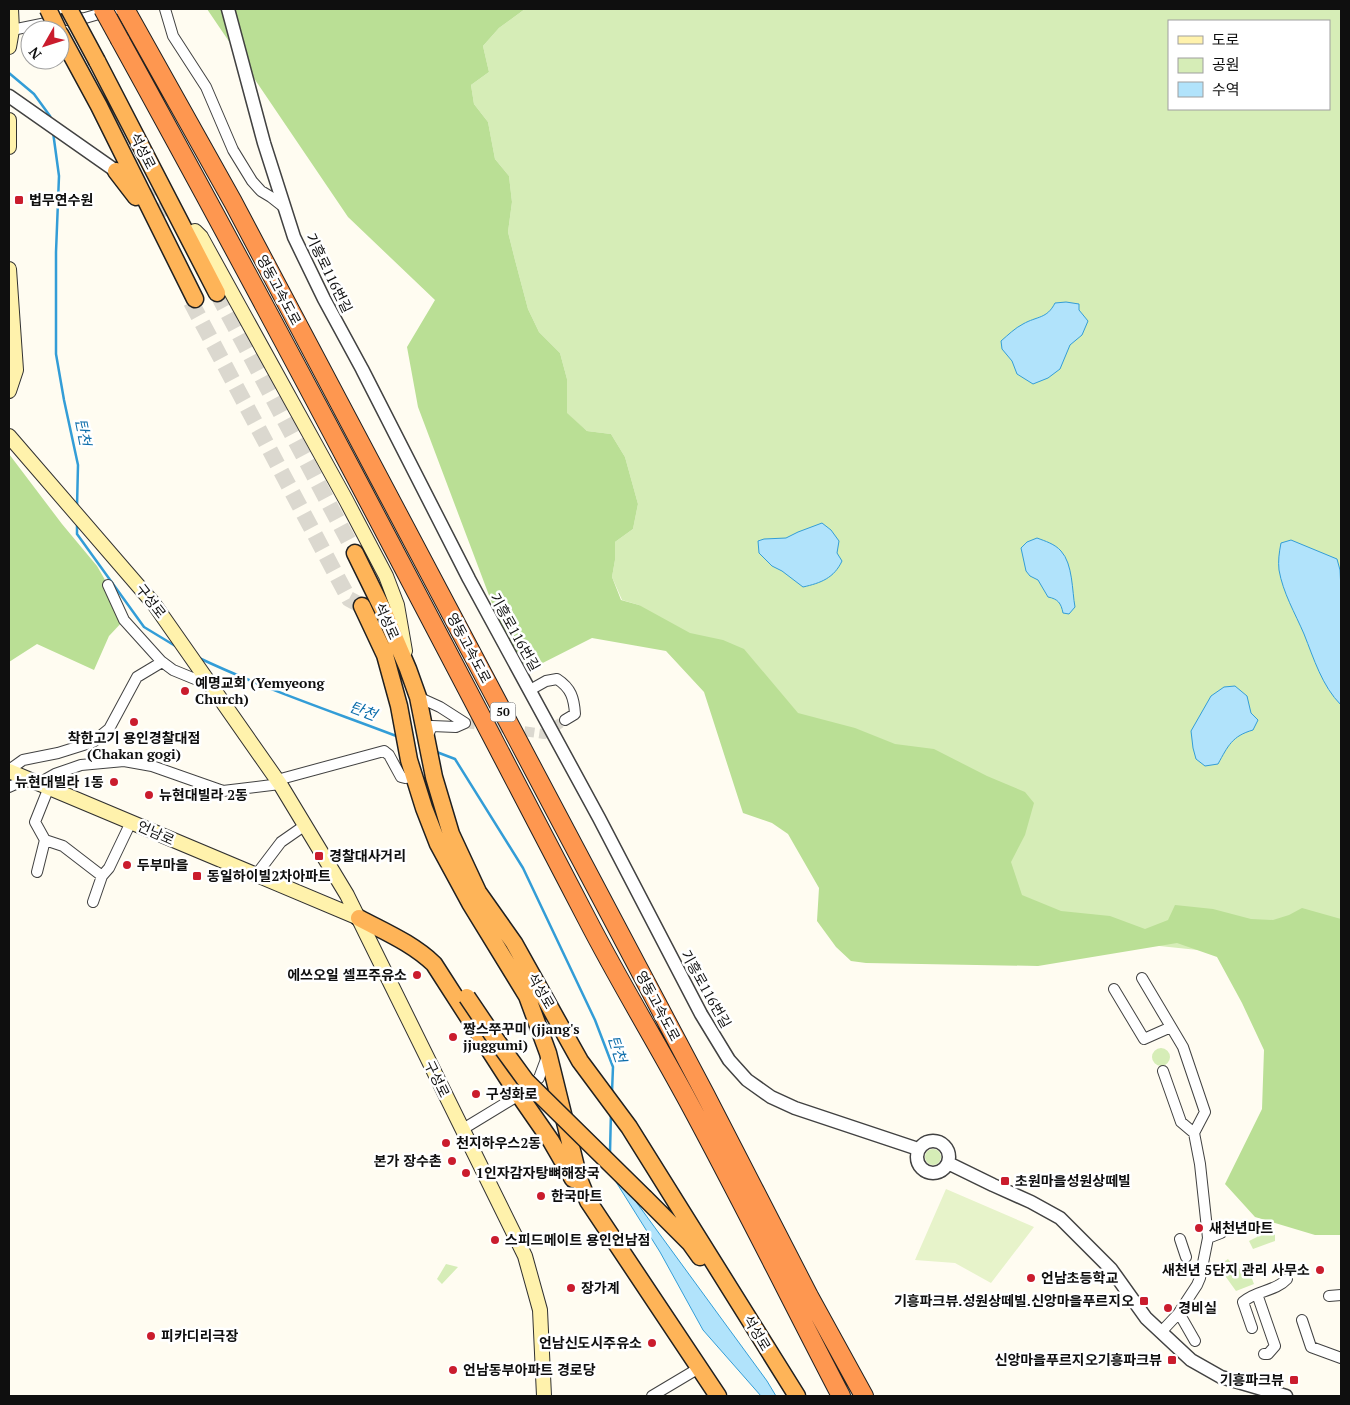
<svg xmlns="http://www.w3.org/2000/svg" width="1350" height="1405" font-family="'PT Serif','Noto Sans KR',serif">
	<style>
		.green { fill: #d6edb7; fill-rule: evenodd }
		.forest { fill: #badf95 }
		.pitch { fill: #e7f3ca }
		.water { fill: #b1e3fb; stroke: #339dd7 }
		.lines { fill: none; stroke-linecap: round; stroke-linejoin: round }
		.stream { stroke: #339dd7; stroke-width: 2.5 }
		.minor-tunnel { stroke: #dbd8cf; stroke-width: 10; stroke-dasharray: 10 5; stroke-linecap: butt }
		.secondary-tunnel { stroke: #dbd8cf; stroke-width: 14; stroke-dasharray: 14 7; stroke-linecap: butt }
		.trunk-tunnel { stroke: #dbd8cf; stroke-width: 16; stroke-dasharray: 16 8; stroke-linecap: butt }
		.minor-casing { stroke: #424242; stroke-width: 12 }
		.tertiary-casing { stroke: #424242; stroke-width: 15 }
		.secondary-casing { stroke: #313131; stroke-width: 16 }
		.trunk-casing { stroke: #202020; stroke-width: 19 }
		.motorway-casing { stroke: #202020; stroke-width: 20 }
		.minor { stroke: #fff; stroke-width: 10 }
		.tertiary { stroke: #fff; stroke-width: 12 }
		.secondary { stroke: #fff2ac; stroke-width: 14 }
		.trunk { stroke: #feb458; stroke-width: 16 }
		.motorway { stroke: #fe9750; stroke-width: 18 }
		.trunk-bridge-casing { stroke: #202020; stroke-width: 19; stroke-linecap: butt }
		.motorway-bridge-casing { stroke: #202020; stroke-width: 20; stroke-linecap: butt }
		.trunk-bridge { stroke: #feb458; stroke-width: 16 }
		.motorway-bridge { stroke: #fe9750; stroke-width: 18 }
		.poi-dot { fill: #ca1c2d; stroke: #fff; stroke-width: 2 }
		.labels { text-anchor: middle; stroke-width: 5; stroke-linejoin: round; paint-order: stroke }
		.shield { fill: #fff; stroke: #575757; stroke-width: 1 }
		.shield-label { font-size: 12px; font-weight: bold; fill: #0f0f0f }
		.street-label { font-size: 14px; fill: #0f0f0f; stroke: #fff }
		.poi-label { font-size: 14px; font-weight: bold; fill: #0f0f0f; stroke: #fff; text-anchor: start }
		.water-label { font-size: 15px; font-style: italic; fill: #0e6eab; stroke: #fff }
	</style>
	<rect width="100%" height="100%" fill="#fffcf1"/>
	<path class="green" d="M525 9H1341V965L1054 935 736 694 639 605 622 600 612 577 615 560V542L633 529 638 504 625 457 611 434 587 431 566 413 567 379 560 353 539 332 528 309 515 260 508 232 512 202 509 176 495 159 488 122 474 104 471 85 489 72 483 46 499 28ZM1169 21H1329V109H1169Z
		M1152 1057a9 9 0 1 1 18 0a9 9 0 1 1-18 0Z
		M925 1157a8 8 0 1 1 16 0a8 8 0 1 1-16 0Z
		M1265 1223 1272 1226 1275 1234V1241L1253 1249 1249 1241 1257 1237 1255 1226Z
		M1228 1259 1236 1270 1247 1266 1254 1284 1236 1291 1218 1266Z
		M446 1264 458 1267 442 1284 437 1279Z"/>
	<path class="forest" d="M207 9H525L499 28 483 46 489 72 471 85 474 104 488 122 495 159 509 176 512 202 508 232 515 260 528 309 539 332 560 353 567 379V413L587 431 611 434 625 457 638 504 633 529 615 542V560L612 577 621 600 639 605 690 633 723 640 744 649 798 713 855 728 895 744 934 749 987 776 1025 792 1034 803 1025 835 1011 862 1022 895 1061 911 1110 916 1145 929 1168 920 1175 905 1213 909 1251 919 1273 920 1289 915 1302 908 1341 919V1235H1315L1255 1217 1225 1184 1262 1109 1264 1050 1242 1003 1217 957 1177 943 1038 966 866 963 851 961 836 947 817 921 819 888 788 834 772 823 743 813 704 692 666 651 592 638 519 675 418 407 407 347 435 300 348 217Z
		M9 454 62 524 97 566 108 585 124 620 109 636 94 670 37 644 9 662Z"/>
	<path class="pitch" d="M946 1189 1034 1227 991 1283 955 1263 915 1260Z"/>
	<path class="water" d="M1066 302 1079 304V310L1088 321 1082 335 1070 345 1060 369 1048 378 1033 384 1017 374 1012 361 1002 349 1001 341C1008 335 1015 328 1023 324 1037 316 1047 319 1055 303Z
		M822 523 831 530 839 541 837 553 842 561C834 578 821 583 803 587L782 571 772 566 759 553 758 541 764 539 786 538 798 532Z
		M1037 538C1045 541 1055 544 1061 551 1073 564 1072 591 1075 607L1069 614 1063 613C1061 603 1058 599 1048 597L1038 580 1030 576 1026 571 1021 548 1027 542Z
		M1291 540 1337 559 1340 570 1341 590V705C1322 686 1314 659 1304 634 1295 613 1283 593 1279 570 1278 561 1279 553 1281 543Z
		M1235 686 1247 696 1251 713 1258 720 1253 730C1232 736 1228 746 1218 764L1205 766 1196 759 1193 748 1191 731 1211 696 1224 687Z
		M609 1150 615 1173 767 1381 776 1396H761L703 1330 660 1252 606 1166Z"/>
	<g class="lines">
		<path class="stream" d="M9 73 34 94 50 116 51 119
			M53 132 59 176 56 252V354L64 400 78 465 77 507
			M77 525V534L144 627 177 647
			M197 657C262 688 331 711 399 737
			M434 751 455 759 523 868 595 1020 613 1067 612 1092
			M610 1152 611 1112"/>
		<path class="minor-tunnel" d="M465 723 544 734 565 720"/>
		<path class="secondary-tunnel" d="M142 190 178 218"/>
		<path class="trunk-tunnel" d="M217 293 355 553
			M191 302 349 599 362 606"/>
		<defs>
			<path id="minor" d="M165 9 173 36 206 87 233 150 252 181 261 191 271 197 285 208
				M12 30 56 21 85 18 116 9
				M108 585 124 620 161 661 173 670 212 686
				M530 690 546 681 557 679C571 688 574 698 575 714L565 720
				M418 697 440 707 465 723 456 727 432 726 429 733
				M9 770 23 760 58 753 93 742 109 729 137 677 162 662
				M277 780 384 751 389 755 401 777 405 778 414 776
				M39 783 55 774 81 765 124 761 152 766 223 791 280 784
				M9 787 27 779
				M49 787 35 822 45 840 63 846 102 876 93 902
				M37 872 45 840
				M256 875 281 842 304 826
				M102 876 109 868 131 822
				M1142 978 1183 1047 1205 1112 1194 1133
				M1114 989 1144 1039 1171 1027
				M463 1129 514 1098 539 1078 548 1054
				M1208 1238 1221 1233
				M1180 1239 1186 1257
				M1257 1294 1275 1346 1268 1354H1264
				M1329 1296 1341 1295
				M1179 1313 1195 1341
				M1302 1320 1311 1347 1341 1358
				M1252 1328 1243 1302C1256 1290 1275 1292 1287 1279
				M1161 1332 1178 1314 1197 1285 1200 1278 1208 1238 1200 1164 1194 1133 1181 1122 1163 1071
				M652 1396 699 1368"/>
			<path id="tertiary" d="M228 9 264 143 294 237 324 299 362 369 469 579 599 818 701 1014 729 1060 747 1080 771 1097 795 1108 918 1149
				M9 96 116 171
				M917 1157a16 16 0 1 1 32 0a16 16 0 1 1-32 0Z
				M948 1163 993 1185 1031 1202 1060 1218 1111 1269 1146 1318 1191 1360 1221 1377 1286 1396"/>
			<path id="secondary" d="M9 47 12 30 11 9
				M9 120V147
				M195 231 201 237 346 500 386 576 397 605 405 651
				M9 269 16 370 9 391
				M9 436 154 604 280 784 347 895 525 1256 540 1310 544 1396
				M9 771 359 918"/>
			<path id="trunk" d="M60 34 99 106 195 299
				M97 61 217 293
				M116 171 136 197
				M355 553 383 610 408 669 418 697 434 777 451 834 478 892 514 943 580 1061 629 1127 797 1396
				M362 606 385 655 399 706 409 760 424 808 438 844 470 903 527 996 548 1053 579 1179 588 1201 718 1396
				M359 918C385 932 412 943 434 964L508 1079 551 1141 573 1179
				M645 1198 690 1243 700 1257"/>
			<path id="motorway" d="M125 9 233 202 705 1094 809 1296 864 1396
				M120 40C280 330 434 625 587 919 619 981 655 1040 688 1101 741 1199 790 1298 841 1396"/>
		</defs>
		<use href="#minor" class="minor-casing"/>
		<use href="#tertiary" class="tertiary-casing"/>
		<use href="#secondary" class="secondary-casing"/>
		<use href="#trunk" class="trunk-casing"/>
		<use href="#motorway" class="motorway-casing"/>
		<use href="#minor" class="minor"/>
		<use href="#tertiary" class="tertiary"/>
		<use href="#secondary" class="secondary"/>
		<use href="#trunk" class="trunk"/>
		<use href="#motorway" class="motorway"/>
		<defs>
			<path id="trunk-bridge" d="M48 9 58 30
				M69 9 97 61
				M467 997 494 1037 526 1081 645 1198"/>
			<path id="motorway-bridge" d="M103 9 120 40"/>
		</defs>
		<use href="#trunk-bridge" class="trunk-bridge-casing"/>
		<use href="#motorway-bridge" class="motorway-bridge-casing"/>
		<use href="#trunk-bridge" class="trunk-bridge"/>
		<use href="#motorway-bridge" class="motorway-bridge"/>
	</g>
	<g class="poi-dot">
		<rect x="14" y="195" width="10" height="10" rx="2.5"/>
		<circle cx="185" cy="691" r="5"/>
		<circle cx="134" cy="722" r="5"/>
		<circle cx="114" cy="782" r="5"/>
		<circle cx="149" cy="795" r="5"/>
		<rect x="314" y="851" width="10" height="10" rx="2.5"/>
		<circle cx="127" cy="865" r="5"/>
		<rect x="192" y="871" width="10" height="10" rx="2.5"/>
		<circle cx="417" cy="975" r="5"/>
		<circle cx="453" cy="1037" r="5"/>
		<circle cx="476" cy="1094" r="5"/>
		<circle cx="446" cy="1143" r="5"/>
		<circle cx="452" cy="1161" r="5"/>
		<circle cx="466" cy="1173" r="5"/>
		<rect x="1000" y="1176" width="10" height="10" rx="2.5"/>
		<circle cx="541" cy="1196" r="5"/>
		<circle cx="1199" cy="1228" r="5"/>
		<circle cx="495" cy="1240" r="5"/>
		<circle cx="1320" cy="1270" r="5"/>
		<circle cx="1031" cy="1278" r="5"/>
		<circle cx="571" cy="1288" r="5"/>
		<rect x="1139" y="1296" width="10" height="10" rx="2.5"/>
		<circle cx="1168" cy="1308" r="5"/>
		<circle cx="151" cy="1336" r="5"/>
		<circle cx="652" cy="1343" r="5"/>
		<rect x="1167" y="1355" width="10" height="10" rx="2.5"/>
		<circle cx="453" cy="1370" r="5"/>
		<rect x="1289" y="1375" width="10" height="10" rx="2.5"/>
	</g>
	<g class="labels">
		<rect class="shield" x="490.5" y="702.5" width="25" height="19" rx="4"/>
		<g class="shield-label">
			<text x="503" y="716">50</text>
		</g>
		<g class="street-label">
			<text transform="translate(143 151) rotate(63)" y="5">석성로</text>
			<text transform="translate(329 273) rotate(64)" y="5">기흥로116번길</text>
			<text transform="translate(279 290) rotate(62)" y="5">영동고속도로</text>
			<text transform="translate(151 601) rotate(52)" y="5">구성로</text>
			<text transform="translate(387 621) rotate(66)" y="5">석성로</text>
			<text transform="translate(515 632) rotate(61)" y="5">기흥로116번길</text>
			<text transform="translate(469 648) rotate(62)" y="5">영동고속도로</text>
			<text transform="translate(156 833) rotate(24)" y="5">언남로</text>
			<text transform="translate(706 989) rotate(61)" y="5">기흥로116번길</text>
			<text transform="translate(541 991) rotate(60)" y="5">석성로</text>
			<text transform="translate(658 1006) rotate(62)" y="5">영동고속도로</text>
			<text transform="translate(437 1079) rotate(64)" y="5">구성로</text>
			<text transform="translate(757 1333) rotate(59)" y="5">석성로</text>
		</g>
		<g class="poi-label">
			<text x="29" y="205">법무연수원</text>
			<text x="195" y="688">예명교회 (Yemyeong<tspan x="195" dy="16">Church)</tspan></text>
			<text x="134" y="743" text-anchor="middle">착한고기 용인경찰대점<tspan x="134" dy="16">(Chakan gogi)</tspan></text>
			<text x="104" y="787" text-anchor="end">뉴현대빌라 1동</text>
			<text x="159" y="800">뉴현대빌라 2동</text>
			<text x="329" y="861">경찰대사거리</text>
			<text x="137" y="870">두부마을</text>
			<text x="207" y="881">동일하이빌2차아파트</text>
			<text x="407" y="980" text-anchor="end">에쓰오일 셀프주유소</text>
			<text x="463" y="1034">짱스쭈꾸미 (jjang's<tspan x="463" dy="16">jjuggumi)</tspan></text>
			<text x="486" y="1099">구성화로</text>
			<text x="456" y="1148">천지하우스2동</text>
			<text x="442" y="1166" text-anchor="end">본가 장수촌</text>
			<text x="476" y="1178">1인자감자탕뼈해장국</text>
			<text x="1015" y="1186">초원마을성원상떼빌</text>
			<text x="551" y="1201">한국마트</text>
			<text x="1209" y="1233">새천년마트</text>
			<text x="505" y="1245">스피드메이트 용인언남점</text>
			<text x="1310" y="1275" text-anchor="end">새천년 5단지 관리 사무소</text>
			<text x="1041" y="1283">언남초등학교</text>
			<text x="581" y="1293">장가계</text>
			<text x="1134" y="1306" text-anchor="end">기흥파크뷰.성원상떼빌.신앙마을푸르지오</text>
			<text x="1178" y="1313">경비실</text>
			<text x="161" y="1341">피카디리극장</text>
			<text x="642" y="1348" text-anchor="end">언남신도시주유소</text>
			<text x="1162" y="1365" text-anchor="end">신앙마을푸르지오기흥파크뷰</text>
			<text x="463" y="1375">언남동부아파트 경로당</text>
			<text x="1284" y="1385" text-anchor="end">기흥파크뷰</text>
		</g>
		<g class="water-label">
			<text transform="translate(83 432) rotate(79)" y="5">탄천</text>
			<text transform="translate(363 711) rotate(21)" y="5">탄천</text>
			<text transform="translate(617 1049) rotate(72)" y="5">탄천</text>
		</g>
	</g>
	<rect width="1350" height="1405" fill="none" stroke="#0f0f0f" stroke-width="20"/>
	<rect x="1168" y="20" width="162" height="90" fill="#ffffff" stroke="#9f9f9f"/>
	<rect x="1178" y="36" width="25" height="8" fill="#fff2ac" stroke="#9f9f9f"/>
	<text x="1212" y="45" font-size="15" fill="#0f0f0f">도로</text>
	<rect x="1178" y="58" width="25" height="15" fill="#d6edb7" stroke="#9f9f9f"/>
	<text x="1212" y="70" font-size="15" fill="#0f0f0f">공원</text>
	<rect x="1178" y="82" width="25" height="15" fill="#b1e3fb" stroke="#9f9f9f"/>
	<text x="1212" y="95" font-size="15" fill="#0f0f0f">수역</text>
	<g transform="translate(45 45) rotate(231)"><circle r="24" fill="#ffffff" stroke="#9f9f9f"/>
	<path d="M0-4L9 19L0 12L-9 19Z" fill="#ca1c2d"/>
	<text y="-8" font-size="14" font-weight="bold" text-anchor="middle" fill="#0f0f0f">N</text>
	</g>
</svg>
